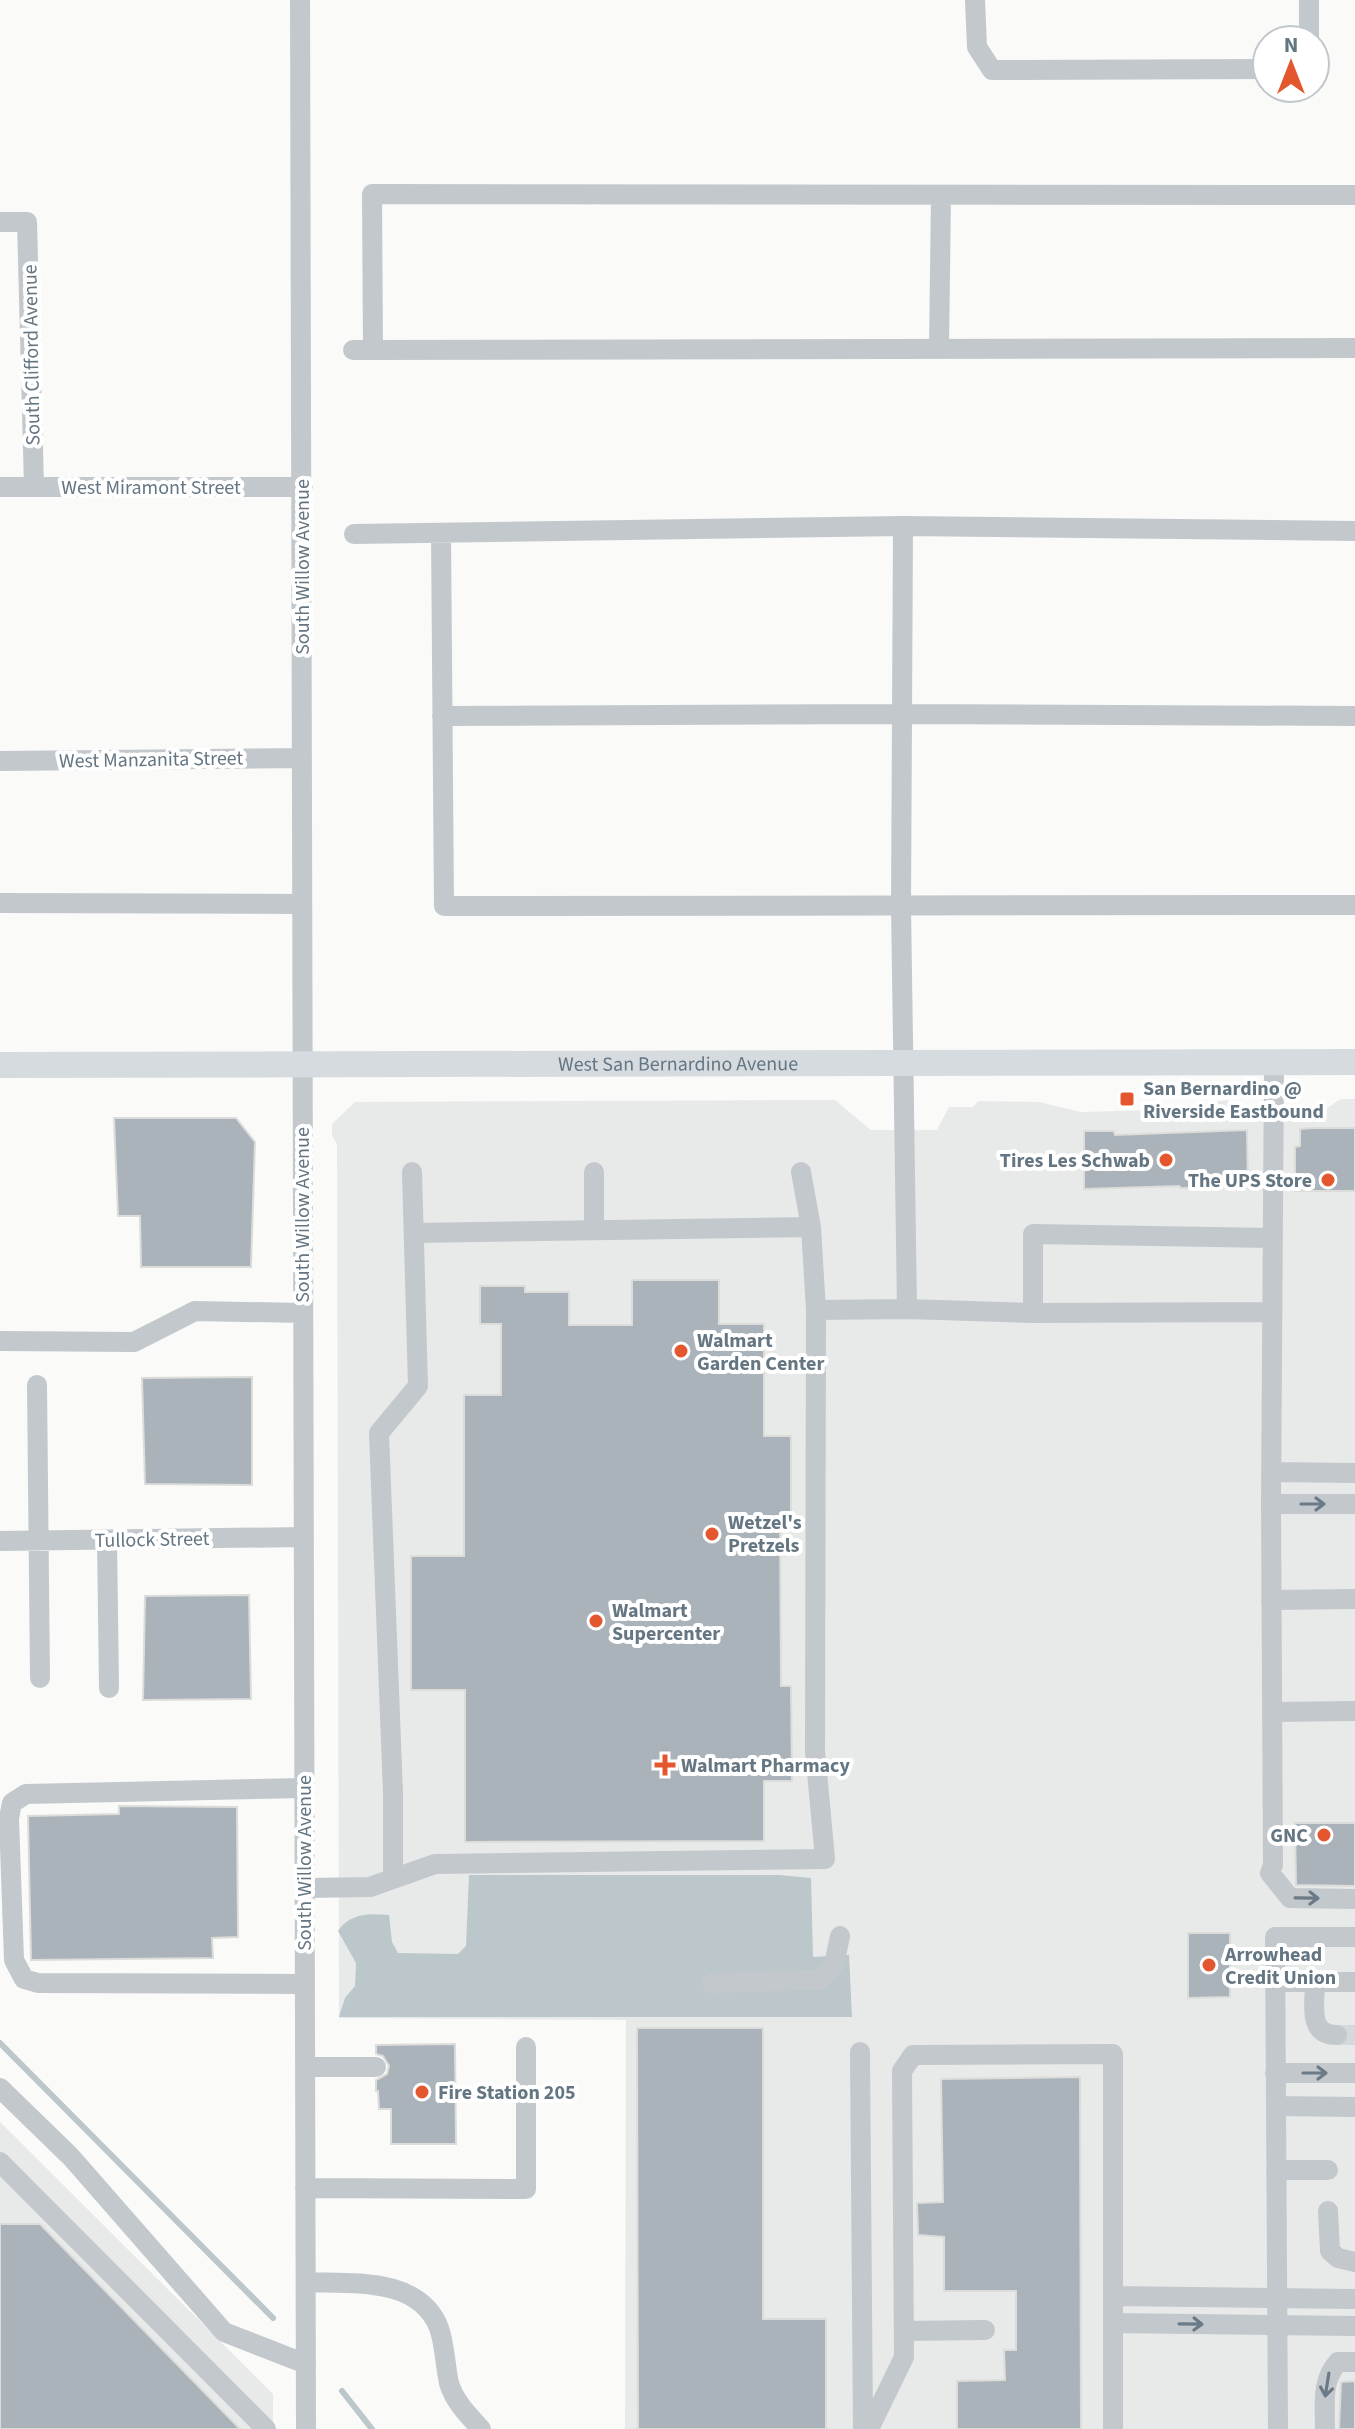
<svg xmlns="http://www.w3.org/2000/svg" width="1355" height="2429" font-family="'Source Sans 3',sans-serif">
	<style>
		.built { fill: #e8e9e9 }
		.water { fill: #bbc7cb }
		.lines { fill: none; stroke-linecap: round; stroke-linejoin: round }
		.stream { stroke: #bbc7cb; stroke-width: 6 }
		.building { fill: #aab3b9; stroke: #dcdcda; stroke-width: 2 }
		.minor-tunnel { stroke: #d5d9db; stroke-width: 20; stroke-dasharray: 20 10; stroke-linecap: butt }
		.minor { stroke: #c3c8cc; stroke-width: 20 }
		.major { stroke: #d6dbdf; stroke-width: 26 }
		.oneway { stroke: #6a7a87 }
		.poi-dot { fill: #e4572e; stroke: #fff; stroke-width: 3 }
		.labels { text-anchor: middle; stroke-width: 8; stroke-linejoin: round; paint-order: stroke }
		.street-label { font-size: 20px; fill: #657683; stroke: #fff }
		.poi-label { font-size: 20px; font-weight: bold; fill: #657683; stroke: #fff; text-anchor: start }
	</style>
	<rect width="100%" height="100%" fill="#fafaf8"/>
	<path class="built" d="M1341 1099H1355V2429H625L626 2020 339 2018 337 1144 332 1136V1124L355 1102 835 1100 871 1130H937L949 1107H973L978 1101 1039 1102 1081 1112 1159 1110 1227 1100 1245 1116 1321 1112Z
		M0 2122 273 2394V2429H0Z"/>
	<path class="water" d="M469 1875H779L811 1878 813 1957 849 1955 852 2017H339L345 1998 355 1986 356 1963 338 1931C350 1913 369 1913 389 1915L392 1942 398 1953 458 1954 466 1946Z"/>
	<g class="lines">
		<path class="stream" d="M0 2043 273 2318
			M342 2391 372 2429"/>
	</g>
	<path class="building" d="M114 1118H236L255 1142 251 1267H141L140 1216H118Z
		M1313 1128H1355V1191H1295V1147L1300 1146V1129Z
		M1247 1130 1248 1188H1181L1179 1186 1084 1189V1131H1114L1115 1135Z
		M632 1280H719V1324H764V1436H791V1517H780L781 1686H791L792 1781H764V1841L465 1842V1690H411V1556H464V1395H501V1324H480V1286H525V1292H569V1325H632Z
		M252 1377V1485L145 1484 142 1378Z
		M249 1595 251 1699 143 1700 145 1596Z
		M119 1806 237 1807 238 1937 212 1938 213 1958 31 1960 28 1816 119 1814Z
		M1295 1823H1355V1886L1296 1885Z
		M1188 1933H1230V1997L1188 1998Z
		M637 2028H763V2319H826V2429H638Z
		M455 2044 456 2144H391V2109H379L378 2091H376V2080L387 2074 389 2066 383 2056 376 2054V2045Z
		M1080 2077 1081 2429H957V2381L1005 2380 1004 2350H1016V2291H944V2237L918 2235 917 2203 943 2202 941 2079Z
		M0 2224H40L240 2429H0Z
		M1355 2381V2429H1339L1341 2382Z"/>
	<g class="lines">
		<path class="minor-tunnel" d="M1337 2035H1355"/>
		<path class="minor" d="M300 0 306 2429
			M975 0 977 47 992 70 1267 69
			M1309 40V0
			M0 222H27L34 487
			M939 349 941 195
			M353 350 1355 348
			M373 350 372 194 1355 195
			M0 487H303
			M903 526 1355 531
			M441 533 444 906 1355 905
			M354 534 903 526 901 906 907 1309
			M442 716 902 714 1355 716
			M0 761 301 758
			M0 903 302 904
			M1274 1062 1271 1504 1273 1865 1270 1873 1290 1898 1355 1899
			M594 1172V1230
			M801 1172 811 1227 816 1310
			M414 1233 811 1227
			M1033 1313V1234L1273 1238
			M0 1341 134 1342 195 1311 303 1313
			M37 1385 40 1678
			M1271 1472 1355 1473
			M1271 1504H1355
			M107 1540 109 1688
			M0 1541 303 1537
			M1271 1600 1355 1599
			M1272 1712 1355 1711
			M304 1788 26 1794 12 1803 9 1818 14 1960 24 1979 38 1983 305 1984
			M393 1879V1793L379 1433 418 1386 412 1172
			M305 1888 370 1887 435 1864 825 1859 815 1751 816 1310 907 1309 1033 1313 1272 1312
			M1275 1982H1355
			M1315 1982C1315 2004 1307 2035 1337 2035
			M712 1983 819 1980 834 1965 840 1936
			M860 2052 863 2429
			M305 2067H376
			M1275 2073H1355
			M0 2088 71 2157 224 2332 306 2364
			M1276 2106 1355 2107
			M0 2162 266 2429
			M1276 2170H1328
			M305 2188 526 2189V2047
			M1328 2211 1330 2251 1338 2258 1355 2262
			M306 2282C350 2284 419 2276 439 2328 445 2345 445 2365 449 2383 454 2401 469 2416 481 2429
			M1113 2296 1355 2299
			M1113 2323 1355 2326
			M904 2331 985 2330
			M869 2429 904 2357 902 2071 913 2055 1113 2054V2429
			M1278 2429 1275 1937H1355
			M1325 2429C1325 2404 1321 2381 1338 2362H1355"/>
		<path class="major" id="s1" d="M0 1065 1355 1062"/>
	</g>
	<defs><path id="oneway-shaft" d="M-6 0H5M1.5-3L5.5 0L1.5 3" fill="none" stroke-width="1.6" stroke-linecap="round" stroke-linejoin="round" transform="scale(2)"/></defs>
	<g class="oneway">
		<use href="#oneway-shaft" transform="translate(1313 1504)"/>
		<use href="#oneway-shaft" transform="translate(1307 1898) rotate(1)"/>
		<use href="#oneway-shaft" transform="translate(1315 2073)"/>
		<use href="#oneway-shaft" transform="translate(1191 2324) rotate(1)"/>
		<use href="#oneway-shaft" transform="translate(1327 2385) rotate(99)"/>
	</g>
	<g class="poi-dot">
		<rect x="1119" y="1091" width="16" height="16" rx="4"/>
		<circle cx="1166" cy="1160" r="8"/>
		<circle cx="1328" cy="1180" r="8"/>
		<circle cx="681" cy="1351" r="8"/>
		<circle cx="712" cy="1534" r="8"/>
		<circle cx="596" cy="1621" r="8"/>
		<path d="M661 1753h8v8h8v8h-8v8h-8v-8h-8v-8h8z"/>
		<circle cx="1324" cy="1835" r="8"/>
		<circle cx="1209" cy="1965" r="8"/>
		<circle cx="422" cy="2092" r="8"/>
	</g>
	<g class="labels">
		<g class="street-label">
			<text transform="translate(31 355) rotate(-91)" y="7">South Clifford Avenue</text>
			<text x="151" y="494">West Miramont Street</text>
			<text transform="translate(302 567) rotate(-90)" y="7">South Willow Avenue</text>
			<text transform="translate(151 759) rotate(-1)" y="7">West Manzanita Street</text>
			<text dy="7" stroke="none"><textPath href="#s1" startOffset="678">West San Bernardino Avenue</textPath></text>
			<text transform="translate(302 1215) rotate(-90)" y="7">South Willow Avenue</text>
			<text transform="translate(152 1539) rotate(-1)" y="7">Tullock Street</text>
			<text transform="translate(304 1863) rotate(-90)" y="7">South Willow Avenue</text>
		</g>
		<g class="poi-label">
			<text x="1143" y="1095">San Bernardino @<tspan x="1143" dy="23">Riverside Eastbound</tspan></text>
			<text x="1150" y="1167" text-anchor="end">Tires Les Schwab</text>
			<text x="1312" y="1187" text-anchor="end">The UPS Store</text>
			<text x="697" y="1347">Walmart<tspan x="697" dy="23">Garden Center</tspan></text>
			<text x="728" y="1529">Wetzel's<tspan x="728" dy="23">Pretzels</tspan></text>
			<text x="612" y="1617">Walmart<tspan x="612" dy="23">Supercenter</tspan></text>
			<text x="681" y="1772">Walmart Pharmacy</text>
			<text x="1308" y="1842" text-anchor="end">GNC</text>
			<text x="1225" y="1961">Arrowhead<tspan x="1225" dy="23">Credit Union</tspan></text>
			<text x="438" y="2099">Fire Station 205</text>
		</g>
	</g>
	<g transform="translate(1291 64)"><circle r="38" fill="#ffffff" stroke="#c1c8cd" stroke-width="2"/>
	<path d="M0-6L14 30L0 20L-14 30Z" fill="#e4572e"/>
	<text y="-12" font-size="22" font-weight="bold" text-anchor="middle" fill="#657683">N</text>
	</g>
</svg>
